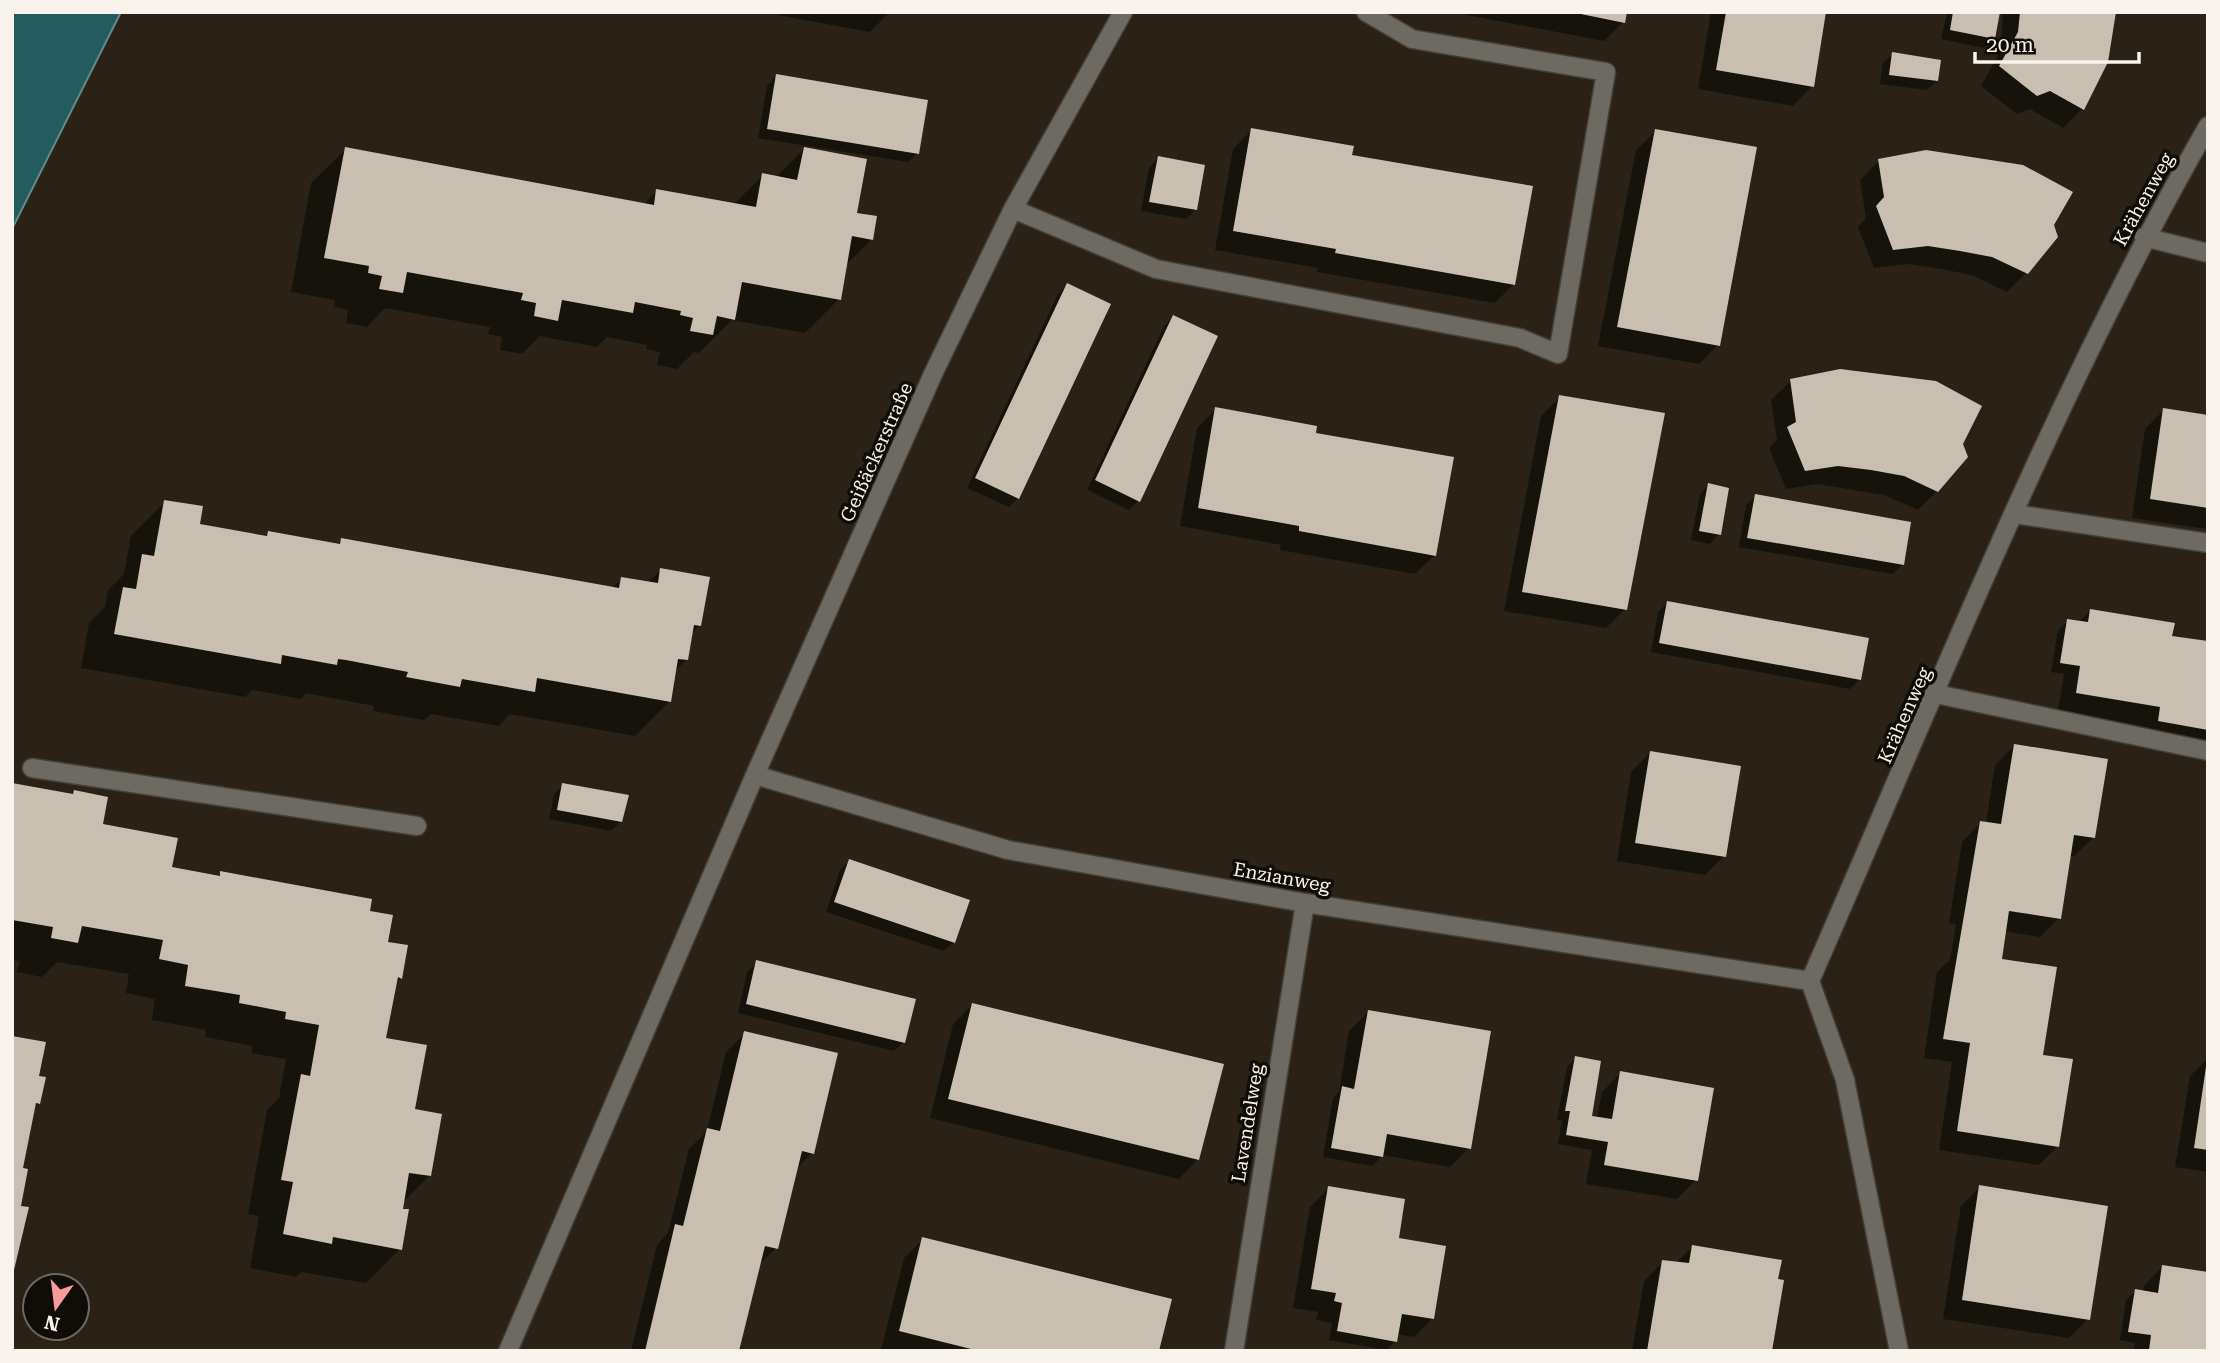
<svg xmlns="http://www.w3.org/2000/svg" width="2220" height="1363" font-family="'Roboto Serif',serif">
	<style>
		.water { fill: #235b61; stroke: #63898b; stroke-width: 2 }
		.shadow { fill: #0007 }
		.building { fill: #c8bfb1 }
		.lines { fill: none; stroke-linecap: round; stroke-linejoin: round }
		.minor-casing { stroke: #473f35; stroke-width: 21 }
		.minor { stroke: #6d6963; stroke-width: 18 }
		.labels { text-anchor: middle; stroke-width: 7; stroke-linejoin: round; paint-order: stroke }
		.street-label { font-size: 19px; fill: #f8f3ec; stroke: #100c08 }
	</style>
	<rect width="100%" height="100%" fill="#2a2217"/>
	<path class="water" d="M12 12H121L12 229Z"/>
	<path class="shadow" d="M761 12H890L870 32Z
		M1451 12H1625L1623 22 1604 41Z
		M1711 12H1825L1812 86 1793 106 1698 89Z
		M1947 12H1998L1993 38 1984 48 1941 39Z
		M2003 12H2114L2107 61 2082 109 2063 128 2030 109 2017 114 1981 86 2000 52Z
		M1893 54 1937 81 1927 90 1880 84 1883 63Z
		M776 76 918 153 908 162 758 138 767 86Z
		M1252 130 1350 156 1514 284 1495 303 1317 272 1318 268 1215 250 1233 149Z
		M1656 131 1718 345 1699 364 1598 346 1636 150Z
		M346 149 643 205 657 191 733 205 763 175 776 177 804 149 872 239 845 266 839 299 805 333 732 320 699 353 694 352 677 369 657 365 660 352 646 349 647 345 607 337 597 347 540 336 522 354 500 350 502 337 488 334 490 327 385 308 367 327 346 323 348 310 334 307 335 300 291 292 311 183Z
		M1158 158 1195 210 1186 219 1141 211 1149 168Z
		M1879 161 2026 273 2007 292 1972 275 1941 269 1908 264 1874 268 1858 227 1866 218 1860 180Z
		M1067 285 1018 498 1009 507 967 488 1058 294Z
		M1174 317 1138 501 1129 510 1087 490 1164 326Z
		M1791 381 1937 491 1918 510 1884 495 1818 484 1786 489 1769 448 1777 440 1771 400Z
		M1560 397 1625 609 1606 628 1504 611 1541 416Z
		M1216 409 1314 434 1435 555 1415 574 1280 550 1281 545 1180 526 1197 428Z
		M2164 410 2208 416V529L2132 518 2145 429Z
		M1709 485 1719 534 1710 544 1691 540 1700 494Z
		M1756 496 1903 564 1893 574 1739 547 1746 505Z
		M165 502 198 525 336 546 342 540 612 588 622 579 647 583 661 570 700 625 690 635 686 660 674 672 669 702 635 736 510 714 499 726 431 714 424 720 373 711 374 706 306 693 301 699 252 690 245 697 81 668 89 623 105 607 108 590 124 574 131 536Z
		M1667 603 1859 680 1850 689 1651 652 1658 612Z
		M2090 611 2170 637 2208 643V751L2140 739 2142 726 2058 711 2064 674 2051 672 2058 630 2068 621 2079 622Z
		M2014 746 2094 837 2074 856H2069L2059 918 2040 937 2004 931 2000 960 2041 1056 2058 1146 2039 1165 1939 1150 1952 1062 1924 1058 1937 972 1950 960 1956 924 1949 923 1962 842 1981 822 1986 823 1995 765Z
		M1650 753 1724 856 1705 875 1617 861 1631 772Z
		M12 785 70 796 74 792 101 825 170 868 217 877 221 873 368 913 401 978 395 984 384 1039 413 1110 430 1175 402 1203 400 1249 366 1283 301 1272 296 1277 250 1268 259 1216 248 1214 267 1110 279 1098 286 1059 251 1053 253 1046 205 1037 206 1030 152 1020 155 999 126 993 129 974 57 962 42 977 17 972 20 961 12 960Z
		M563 785 621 821 611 831 549 819 554 794Z
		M849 861 954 942 944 951 826 912 840 870Z
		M757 962 904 1042 894 1051 738 1013 747 972Z
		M972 1005 1198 1159 1179 1179 930 1118 953 1024Z
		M1368 1012 1469 1148 1450 1167 1383 1155 1372 1166 1323 1157 1333 1098 1339 1092 1349 1031Z
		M745 1033 812 1153 795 1170 776 1248 758 1266 737 1351H631L657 1245 668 1233 689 1149 707 1131 726 1052Z
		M12 1037 37 1078 39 1103 33 1109 21 1169 19 1207 27 1208 12 1272Z
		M1576 1058 1590 1117 1597 1118 1602 1092 1621 1073 1696 1180 1677 1199 1586 1184 1592 1150 1558 1144 1562 1120H1557L1567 1067Z
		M2208 1058V1172L2175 1167 2190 1076Z
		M1980 1187 2088 1319 2069 1338 1943 1319 1961 1206Z
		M1329 1188 1397 1240 1433 1318 1414 1337 1397 1334 1396 1341 1386 1350 1329 1340 1332 1323 1316 1320 1318 1312 1293 1308 1310 1207Z
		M923 1239 1157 1351 881 1350 904 1258Z
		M1692 1247 1770 1351H1632L1644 1281 1663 1262 1676 1263Z
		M2163 1266 2208 1351H2133L2135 1343 2120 1340 2126 1300 2136 1291 2143 1292 2144 1286Z"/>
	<path class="building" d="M1571 12H1627L1625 23Z
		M1726 12H1826L1814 87 1716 70Z
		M1953 12H2000L1995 39 1950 30Z
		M2020 12H2116L2108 62 2084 110 2050 91 2037 96 1999 66 2018 32Z
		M1892 52 1941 60 1938 81 1889 75Z
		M776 74 928 100 919 154 767 129Z
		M1251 128 1354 146 1352 155 1533 186 1515 285 1335 253 1336 249 1233 231Z
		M1655 129 1757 147 1720 346 1617 327Z
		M345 147 654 205 656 189 756 207 762 173 797 180 804 147 867 159 857 213 877 216 873 240 852 236 841 300 742 282 735 320 717 316 713 335 690 331 693 318 680 315 681 311 635 302 633 313 562 300 558 321 534 316 536 303 521 300 523 293 407 272 403 293 379 289 382 276 368 273 369 266 324 258Z
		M1926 150 2023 165 2073 192 2054 225 2058 237 2028 274 1992 257 1960 251 1928 246 1893 250 1876 206 1884 197 1878 159Z
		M1158 156 1205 165 1197 210 1149 202Z
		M1067 283 1111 304 1019 499 975 478Z
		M1173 315 1218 336 1140 502 1095 480Z
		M1840 369 1936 381 1982 406 1963 444 1968 457 1938 492 1904 476 1871 470 1838 466 1805 471 1787 427 1796 422 1790 379Z
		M1559 395 1665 413 1627 610 1522 592Z
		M1215 407 1317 426 1316 433 1454 457 1436 556 1299 531V526L1198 508Z
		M2163 408 2208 415V508L2150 499Z
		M1708 483 1729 488 1721 535 1699 531Z
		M1755 494 1911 522 1904 565 1747 538Z
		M164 500 203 506 200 524 267 536 268 531 340 544 341 538 619 588 621 577 658 583 660 568 710 577 701 626 694 625 688 660 678 659 671 702 537 678 535 692 462 679 460 687 406 677 408 672 346 660 338 659 337 665 282 655 281 664 114 634 123 587 136 589 142 554 154 556Z
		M1667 601 1869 638 1861 680 1659 643Z
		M2090 609 2175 623 2172 636 2208 641V730L2158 721 2160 707 2076 693 2080 666 2060 663 2067 619 2088 622Z
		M2014 744 2108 759 2095 838 2074 835 2061 919 2009 911 2002 959 2057 967 2043 1055 2073 1059 2059 1147 1957 1131 1970 1043 1943 1039 1980 821 2001 824Z
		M1650 751 1741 766 1726 857 1635 843Z
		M12 783 73 794 74 790 108 797 103 824 178 838 172 867 220 876V871L372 899 370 911 393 915 388 942 408 945 402 979 398 977 386 1038 427 1045 415 1109 442 1114 431 1176 409 1173 403 1209H409L402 1250 333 1237 332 1244 283 1234 293 1182 281 1180 301 1074 310 1076 319 1025 285 1019 286 1012 239 1003 240 995 185 986 188 965 159 959 163 940 82 926 78 943 51 938 53 927 12 920Z
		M562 783 629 795 622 822 557 810Z
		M849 859 970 900 955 943 834 902Z
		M756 960 916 999 905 1043 746 1004Z
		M972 1003 1224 1064 1199 1160 948 1099Z
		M1368 1010 1491 1031 1471 1149 1387 1134 1383 1157 1331 1148 1342 1086 1354 1089Z
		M744 1031 838 1053 814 1154 802 1151 778 1249 765 1246 739 1351H645L675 1224 683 1226 707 1128 720 1131Z
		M12 1036 46 1042 39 1076 46 1077 40 1104 36 1103 23 1168 28 1169 21 1206 29 1207 14 1270Z
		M1575 1056 1601 1061 1592 1116 1612 1119 1620 1071 1714 1088 1698 1181 1604 1165 1608 1142 1566 1135 1570 1111H1565Z
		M2206 1067H2208V1150L2194 1148Z
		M1979 1185 2108 1206 2090 1320 1962 1300Z
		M1328 1186 1405 1199 1399 1238 1446 1246 1434 1319 1402 1314 1397 1342 1337 1331 1342 1303 1334 1301 1336 1293 1311 1289Z
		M922 1237 1172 1299 1159 1351H979L899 1331Z
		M1692 1245 1782 1260 1778 1279 1784 1280 1772 1351H1647L1662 1260 1689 1263Z
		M2162 1265 2208 1272V1351L2149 1350 2151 1335 2128 1332 2135 1289 2158 1293Z"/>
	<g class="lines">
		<defs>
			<path id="minor" d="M1013 209 1156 269 1520 338 1558 354 1606 72 1412 39 1366 12
				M2144 237 2208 253
				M2015 514 2208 543
				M1936 694 2208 751
				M32 768 417 826
				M755 775 1008 850 1305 903 1810 981
				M508 1351 755 775 933 374 1013 209 1123 12
				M1234 1351 1305 903
				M1899 1351 1845 1080 1810 981C1935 696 2053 396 2208 126"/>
		</defs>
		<use href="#minor" class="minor-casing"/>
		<use href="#minor" class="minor"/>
	</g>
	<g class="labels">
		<g class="street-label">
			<text transform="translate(2143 199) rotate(-61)" y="7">Krähenweg</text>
			<text transform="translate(876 452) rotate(-66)" y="7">Geißäckerstraße</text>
			<text transform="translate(1904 715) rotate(-66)" y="7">Krähenweg</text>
			<text transform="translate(1282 877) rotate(10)" y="7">Enzianweg</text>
			<text transform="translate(1247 1123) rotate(-81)" y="7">Lavendelweg</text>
		</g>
	</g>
	<rect width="2220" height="1363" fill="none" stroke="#f8f3ec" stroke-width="28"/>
	<g transform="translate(56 1307) rotate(194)"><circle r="33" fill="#100c08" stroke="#6d6863" stroke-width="2"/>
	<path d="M0-5L12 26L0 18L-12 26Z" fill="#f59b99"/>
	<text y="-10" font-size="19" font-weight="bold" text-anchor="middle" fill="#f8f3ec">N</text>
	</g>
	<path d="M1975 52v10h164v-10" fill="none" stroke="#f8f3ec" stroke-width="3.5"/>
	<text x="1986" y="52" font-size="21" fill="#f8f3ec" stroke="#100c08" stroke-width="5" paint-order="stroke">20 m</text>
</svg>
